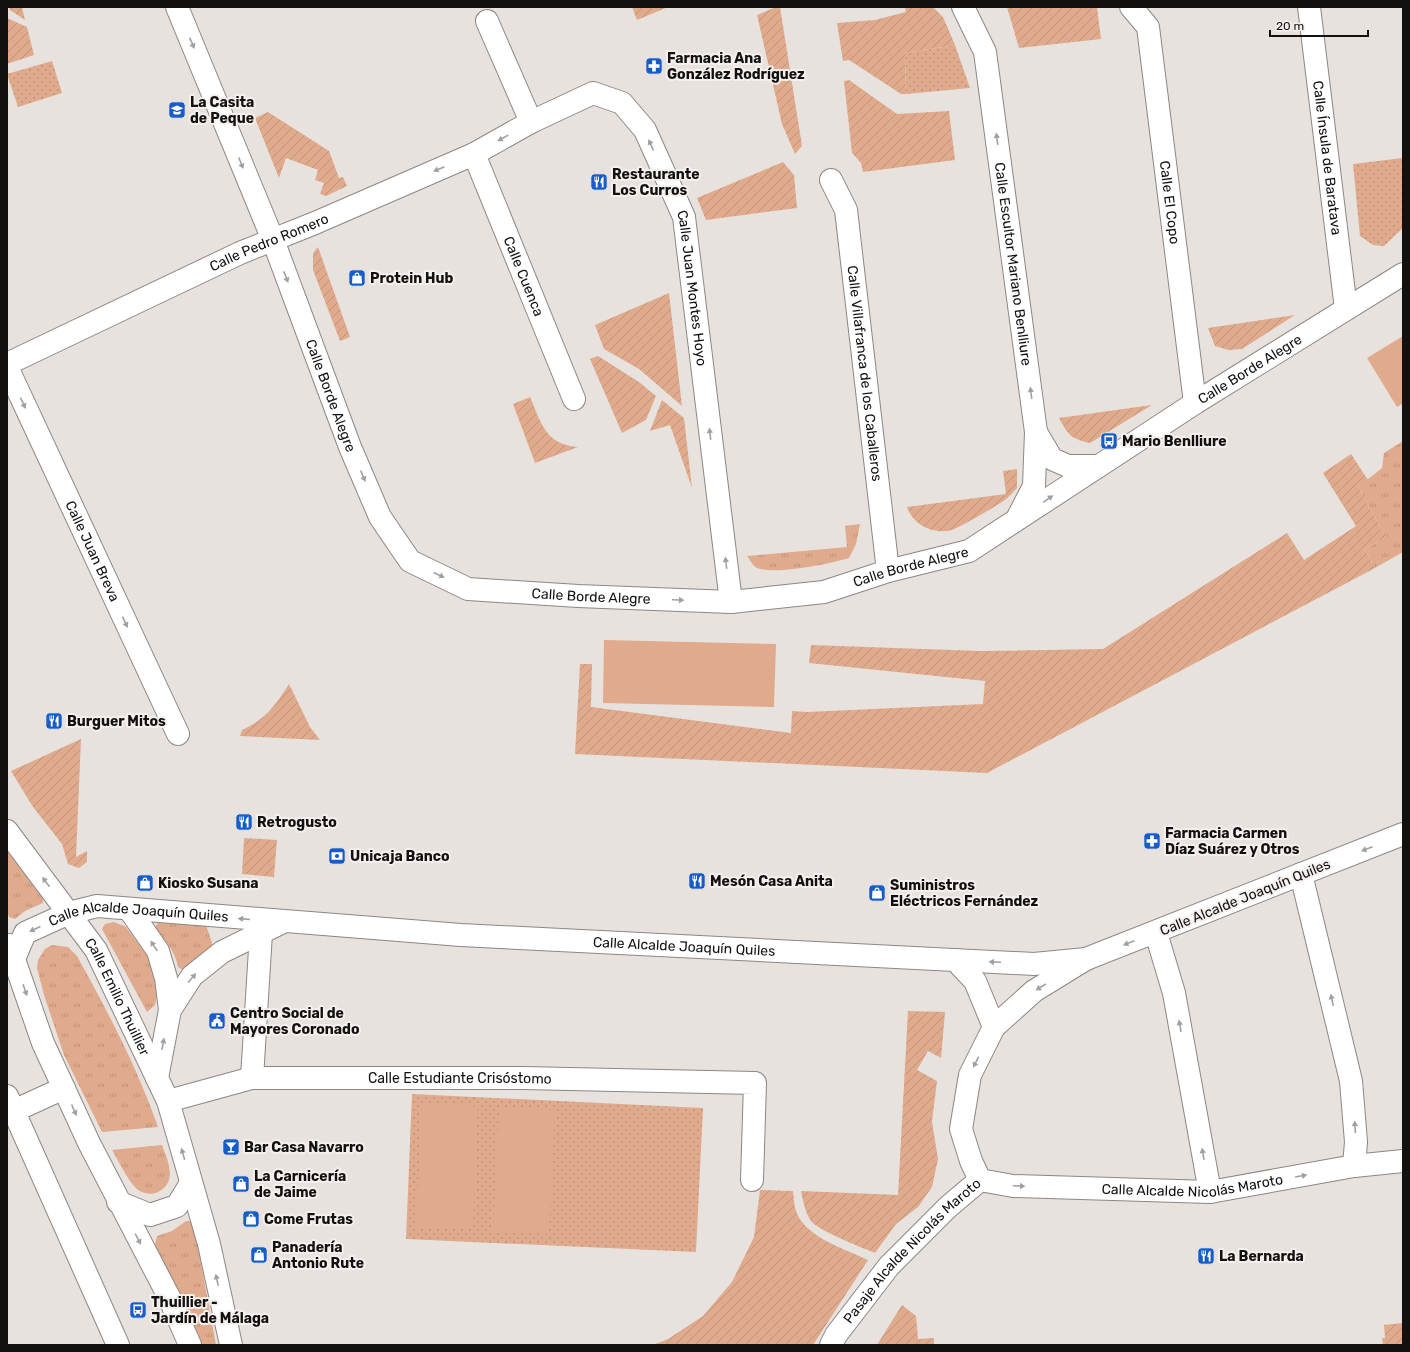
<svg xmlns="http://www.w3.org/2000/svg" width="1410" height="1352" font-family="Rubik,sans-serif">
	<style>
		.grass { fill: url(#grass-tufts) }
		.park { fill: url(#park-dots) }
		.garden { fill: url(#garden-furrows) }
		.pitch { fill: #e0aa8c }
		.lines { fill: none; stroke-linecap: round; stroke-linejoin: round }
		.street-casing { stroke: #8c8784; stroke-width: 24 }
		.secondary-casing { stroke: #8c8784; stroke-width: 24 }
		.street { stroke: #fff; stroke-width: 22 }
		.secondary { stroke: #fff; stroke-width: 22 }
		.oneway { fill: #a1a09f }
		.labels { text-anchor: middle; stroke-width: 4; stroke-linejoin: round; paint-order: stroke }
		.poi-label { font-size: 14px; font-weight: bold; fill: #131110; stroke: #f5f0ed; text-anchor: start }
		.street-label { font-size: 14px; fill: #131110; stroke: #f5f0ed }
	</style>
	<defs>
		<pattern id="grass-tufts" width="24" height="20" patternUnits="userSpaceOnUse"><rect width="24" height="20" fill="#e0aa8c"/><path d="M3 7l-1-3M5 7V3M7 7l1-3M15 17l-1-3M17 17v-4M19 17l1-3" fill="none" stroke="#bf9178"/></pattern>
		<pattern id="park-dots" width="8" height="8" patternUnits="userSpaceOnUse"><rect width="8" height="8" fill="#e0aa8c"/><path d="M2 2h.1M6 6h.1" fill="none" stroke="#bf9178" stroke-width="1.8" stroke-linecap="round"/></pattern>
		<pattern id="garden-furrows" width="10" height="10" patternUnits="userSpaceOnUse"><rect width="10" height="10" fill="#e0aa8c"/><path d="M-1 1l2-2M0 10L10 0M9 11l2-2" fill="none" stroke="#bf9178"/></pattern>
	</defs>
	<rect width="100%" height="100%" fill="#e8e2df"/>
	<path class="grass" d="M1403 441V552L1375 568 1365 549 1386 537 1358 487 1382 468 1384 453Z
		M860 524 856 544 849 558C829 564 776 575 757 568 753 566 750 560 747 556L847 547 845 526Z
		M7 851 43 899V903L25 911 15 919 9 917 7 911Z
		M114 922 126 927 155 966 158 991 155 1005 147 1012 102 929 105 924Z
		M158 923 206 925 213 946 187 969 183 970 178 967C175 950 165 941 154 928Z
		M52 945 68 947 77 956C108 1012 137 1067 158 1127L102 1132 64 1055 44 995 37 968 38 960 45 949Z
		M162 1145C168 1161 178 1182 158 1192 153 1195 145 1194 140 1191 131 1187 118 1160 112 1150Z
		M186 1221H191L194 1225 216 1345H202L155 1245 157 1236 172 1231Z"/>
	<path class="park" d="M955 45 970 88 906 94 905 53Z
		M52 61 62 93 18 107 7 74Z
		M1403 158V228L1384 246 1373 245 1360 236 1353 164Z
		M412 1094 703 1108 696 1252 406 1239Z"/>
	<path class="garden" d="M9 7H22L25 20 10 10Z
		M632 7H668L637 20Z
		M776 7H780L802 146 795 154 782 124 757 15Z
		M905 7H933L943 17 955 45 905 53 906 94H901L849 60 843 61 837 23 875 20 906 12Z
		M1007 7H1097L1101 39 1019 48Z
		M7 18 27 27 34 55 7 64Z
		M849 80 897 114 949 111 955 160 863 172 861 163 852 153 844 81Z
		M268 112 329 151 339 178 343 177 347 186 326 196 320 194 324 183 315 180 318 170 286 158 279 178 255 118Z
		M783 162 794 175 797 208 706 220 697 198Z
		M318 247 350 337 340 341 313 270V253Z
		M669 293 682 406 639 369 604 349 595 325Z
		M1295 315 1242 349 1228 350 1215 346 1208 328Z
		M598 356 639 382 656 396 646 420 622 433 590 359Z
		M530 397C541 423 546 445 578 447L535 463 513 404Z
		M662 400 684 418 692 488 670 425 650 431Z
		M1152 405 1090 443C1071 439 1068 435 1059 418Z
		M1351 454 1368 480 1358 487 1386 537 1365 549 1375 568 987 773 575 754 580 664H592L591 707 791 733 792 711 807 712 983 704 985 681 809 663 811 645 980 651 1103 649 1287 533 1304 560 1356 526 1323 473Z
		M1017 469V488C1013 492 1010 496 1006 499 999 505 960 527 952 530 934 535 913 525 907 507L1006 494 1003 471Z
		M289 684 310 727 320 740 240 736 242 730C266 719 275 706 289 684Z
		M81 739 76 857 87 851V862L79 868 68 864 62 844 33 807 11 771Z
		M244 838 277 840 274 877 242 874Z
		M908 1011 945 1012 941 1058 928 1051 917 1070 937 1081 932 1122 938 1159 932 1187 918 1207 896 1224 875 1253C861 1247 819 1231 811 1221 805 1212 803 1201 801 1191L898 1195Z
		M760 1190 793 1191C794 1200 794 1208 798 1216 811 1239 845 1249 868 1260L813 1345H653L668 1339 703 1316 732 1282 754 1237Z
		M902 1305 916 1316 918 1339 934 1338V1345H877Z
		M1403 1323V1345H1383L1382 1338H1385L1384 1325Z"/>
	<path class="pitch" d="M1403 336V403L1397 407 1367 358Z
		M604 640 776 644 774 707 603 703Z
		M422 1103 478 1106 473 1229 416 1227Z
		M499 1108 555 1110 549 1234 493 1232Z"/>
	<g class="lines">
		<defs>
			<g id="street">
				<path id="s1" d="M177 7 273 240 350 447 380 517 410 561 468 589 578 596 731 602 824 592 888 571 969 551 1195 403 1403 274"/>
				<path id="s2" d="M963 7 985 52 1036 432 1034 486 1017 519"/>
				<path id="s3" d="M1131 7 1148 27 1195 403"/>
				<path id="s4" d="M1309 7 1346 309"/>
				<path d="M487 21 531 122"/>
				<path id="s5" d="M474 154 574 399"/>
				<path id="s6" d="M831 180 846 210 888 571"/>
				<path id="s7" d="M7 364 240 253 315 223 474 154 531 122 593 93 622 103 645 130 684 217 731 602"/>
				<path id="s8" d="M7 367 178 734"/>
				<path d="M1036 432 1052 459 1068 466H1098"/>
				<path d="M1301 874 1351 1081 1356 1142 1354 1166"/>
				<path d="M129 909 158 951 166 978 170 1010"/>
				<path d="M1156 933 1174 993 1210 1192"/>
				<path d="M252 1078 261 933"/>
				<path d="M7 1096 118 1345"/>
				<path id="s9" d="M168 1101 252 1078H523L755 1083 752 1180"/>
				<path d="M7 1114 64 1088"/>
				<path id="s10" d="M831 1345 836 1335 889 1266 948 1207 980 1180"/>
			</g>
			<g id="secondary">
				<path id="s11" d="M7 831 96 950 168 1101 209 1244 231 1345"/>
				<path id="s12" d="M1403 834 1086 959 1034 991 994 1027 970 1075 961 1129 971 1161 980 1180 1013 1186 1210 1192 1354 1166 1403 1161"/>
				<path d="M9 945 43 1043 89 1143 169 1297 190 1345"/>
				<path id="s13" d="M14 959 25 933 69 913 97 906 461 935 1034 964 1086 959"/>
				<path d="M955 960 975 981 994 1027"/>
				<path d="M157 1078 170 1010 192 976 222 952 283 922"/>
				<path d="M118 1202 150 1215 177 1206 191 1183"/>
			</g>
		</defs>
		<use href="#street" class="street-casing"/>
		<use href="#secondary" class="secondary-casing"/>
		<use href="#street" class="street"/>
		<use href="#secondary" class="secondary"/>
	</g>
	<defs><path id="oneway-solid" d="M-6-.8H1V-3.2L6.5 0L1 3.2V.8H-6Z"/></defs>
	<g class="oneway">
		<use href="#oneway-solid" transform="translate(192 43) rotate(67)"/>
		<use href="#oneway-solid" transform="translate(503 138) rotate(151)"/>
		<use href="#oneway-solid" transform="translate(997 139) rotate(-98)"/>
		<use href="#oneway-solid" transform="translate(651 145) rotate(-114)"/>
		<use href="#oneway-solid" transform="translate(241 163) rotate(68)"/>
		<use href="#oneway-solid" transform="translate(439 169) rotate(157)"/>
		<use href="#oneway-solid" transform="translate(286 277) rotate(69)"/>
		<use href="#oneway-solid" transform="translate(1031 393) rotate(-98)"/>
		<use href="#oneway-solid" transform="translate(23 403) rotate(65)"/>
		<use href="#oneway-solid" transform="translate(710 434) rotate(-97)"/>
		<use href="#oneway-solid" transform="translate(363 476) rotate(67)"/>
		<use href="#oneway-solid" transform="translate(1048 499) rotate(-34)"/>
		<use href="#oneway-solid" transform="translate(726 563) rotate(-97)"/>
		<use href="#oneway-solid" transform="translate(439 575) rotate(25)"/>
		<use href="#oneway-solid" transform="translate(678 600) rotate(2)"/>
		<use href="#oneway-solid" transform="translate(125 622) rotate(65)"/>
		<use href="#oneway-solid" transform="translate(1367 849) rotate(159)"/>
		<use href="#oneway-solid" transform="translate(46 882) rotate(-127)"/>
		<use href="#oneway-solid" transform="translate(244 919) rotate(-175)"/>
		<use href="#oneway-solid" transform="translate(35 929) rotate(155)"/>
		<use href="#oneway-solid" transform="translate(1129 943) rotate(159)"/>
		<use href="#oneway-solid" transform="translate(154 946) rotate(-124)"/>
		<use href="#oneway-solid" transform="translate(995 962) rotate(-177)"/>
		<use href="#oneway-solid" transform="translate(192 978) rotate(-50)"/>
		<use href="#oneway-solid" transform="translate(1041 987) rotate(148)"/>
		<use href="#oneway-solid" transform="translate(25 990) rotate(71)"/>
		<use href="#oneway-solid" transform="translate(1332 1000) rotate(-103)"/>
		<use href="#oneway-solid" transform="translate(1180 1026) rotate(-100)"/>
		<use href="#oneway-solid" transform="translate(163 1044) rotate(-79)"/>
		<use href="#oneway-solid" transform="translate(976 1062) rotate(116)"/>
		<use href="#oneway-solid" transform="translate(74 1110) rotate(66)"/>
		<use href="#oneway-solid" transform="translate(1355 1127) rotate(-94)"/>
		<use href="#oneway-solid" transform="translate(183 1154) rotate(-106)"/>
		<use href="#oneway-solid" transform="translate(1203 1154) rotate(-100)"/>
		<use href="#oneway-solid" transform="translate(1301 1176) rotate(-10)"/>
		<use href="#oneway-solid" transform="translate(1019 1186) rotate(2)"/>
		<use href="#oneway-solid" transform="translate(138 1239) rotate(62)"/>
		<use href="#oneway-solid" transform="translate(217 1280) rotate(-102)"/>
	</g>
	<defs>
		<symbol id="pharmacy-square" viewBox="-11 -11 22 22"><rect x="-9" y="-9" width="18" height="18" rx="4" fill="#175cc7" stroke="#f5f0ed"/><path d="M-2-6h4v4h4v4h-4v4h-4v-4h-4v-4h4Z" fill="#fff"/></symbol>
		<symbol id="school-square" viewBox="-11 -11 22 22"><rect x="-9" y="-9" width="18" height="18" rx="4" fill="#175cc7" stroke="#f5f0ed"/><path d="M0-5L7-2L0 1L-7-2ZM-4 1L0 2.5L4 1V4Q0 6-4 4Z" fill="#fff"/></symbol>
		<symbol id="restaurant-square" viewBox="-11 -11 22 22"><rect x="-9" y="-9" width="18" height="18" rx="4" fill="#175cc7" stroke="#f5f0ed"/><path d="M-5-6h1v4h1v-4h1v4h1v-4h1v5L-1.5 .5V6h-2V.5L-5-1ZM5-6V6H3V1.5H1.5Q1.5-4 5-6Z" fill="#fff"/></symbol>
		<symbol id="shop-square" viewBox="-11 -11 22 22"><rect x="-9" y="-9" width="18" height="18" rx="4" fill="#175cc7" stroke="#f5f0ed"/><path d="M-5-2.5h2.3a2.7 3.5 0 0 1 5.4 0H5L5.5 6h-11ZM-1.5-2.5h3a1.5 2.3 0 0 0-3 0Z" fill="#fff"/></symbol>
		<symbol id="bus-square" viewBox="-11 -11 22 22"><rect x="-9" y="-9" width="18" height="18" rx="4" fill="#175cc7" stroke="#f5f0ed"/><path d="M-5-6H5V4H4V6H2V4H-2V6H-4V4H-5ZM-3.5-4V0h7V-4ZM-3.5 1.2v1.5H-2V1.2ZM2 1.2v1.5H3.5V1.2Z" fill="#fff"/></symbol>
		<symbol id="bank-square" viewBox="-11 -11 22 22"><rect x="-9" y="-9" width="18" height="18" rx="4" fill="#175cc7" stroke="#f5f0ed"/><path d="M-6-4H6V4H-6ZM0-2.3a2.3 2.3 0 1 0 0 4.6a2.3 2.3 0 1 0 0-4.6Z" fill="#fff"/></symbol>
		<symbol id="civic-square" viewBox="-11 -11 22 22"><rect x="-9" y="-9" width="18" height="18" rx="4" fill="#175cc7" stroke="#f5f0ed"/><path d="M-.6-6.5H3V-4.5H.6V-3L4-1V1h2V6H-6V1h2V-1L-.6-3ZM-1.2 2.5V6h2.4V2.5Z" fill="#fff"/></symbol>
		<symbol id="bar-square" viewBox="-11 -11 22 22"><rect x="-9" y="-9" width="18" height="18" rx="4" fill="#175cc7" stroke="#f5f0ed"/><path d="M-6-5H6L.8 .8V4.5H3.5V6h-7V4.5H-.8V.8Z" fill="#fff"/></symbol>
	</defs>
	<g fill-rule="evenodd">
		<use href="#pharmacy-square" x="644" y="56" width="20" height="20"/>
		<use href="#school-square" x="167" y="100" width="20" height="20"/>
		<use href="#restaurant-square" x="589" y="172" width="20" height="20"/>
		<use href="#shop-square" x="347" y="268" width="20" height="20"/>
		<use href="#bus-square" x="1099" y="431" width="20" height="20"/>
		<use href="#restaurant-square" x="44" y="711" width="20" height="20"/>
		<use href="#restaurant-square" x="234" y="812" width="20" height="20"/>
		<use href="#pharmacy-square" x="1142" y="831" width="20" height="20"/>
		<use href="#bank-square" x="327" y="846" width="20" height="20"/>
		<use href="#restaurant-square" x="687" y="871" width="20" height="20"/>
		<use href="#shop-square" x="135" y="873" width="20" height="20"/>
		<use href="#shop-square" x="867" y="883" width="20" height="20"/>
		<use href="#civic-square" x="207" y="1011" width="20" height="20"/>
		<use href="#bar-square" x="221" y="1137" width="20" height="20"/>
		<use href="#shop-square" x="231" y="1174" width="20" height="20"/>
		<use href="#shop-square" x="241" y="1209" width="20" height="20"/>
		<use href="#shop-square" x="249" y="1245" width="20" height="20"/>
		<use href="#restaurant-square" x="1196" y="1246" width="20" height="20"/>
		<use href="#bus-square" x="128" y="1300" width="20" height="20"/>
	</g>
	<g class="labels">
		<g class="poi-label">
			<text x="667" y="63">Farmacia Ana<tspan x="667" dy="16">González Rodríguez</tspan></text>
			<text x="190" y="107">La Casita<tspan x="190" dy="16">de Peque</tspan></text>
			<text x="612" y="179">Restaurante<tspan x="612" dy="16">Los Curros</tspan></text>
			<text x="370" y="283">Protein Hub</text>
			<text x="1122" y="446">Mario Benlliure</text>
			<text x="67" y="726">Burguer Mitos</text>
			<text x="257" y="827">Retrogusto</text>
			<text x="1165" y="838">Farmacia Carmen<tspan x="1165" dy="16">Díaz Suárez y Otros</tspan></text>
			<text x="350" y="861">Unicaja Banco</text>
			<text x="710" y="886">Mesón Casa Anita</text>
			<text x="158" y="888">Kiosko Susana</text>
			<text x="890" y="890">Suministros<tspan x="890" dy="16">Eléctricos Fernández</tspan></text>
			<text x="230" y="1018">Centro Social de<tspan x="230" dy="16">Mayores Coronado</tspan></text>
			<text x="244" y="1152">Bar Casa Navarro</text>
			<text x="254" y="1181">La Carnicería<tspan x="254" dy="16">de Jaime</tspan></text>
			<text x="264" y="1224">Come Frutas</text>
			<text x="272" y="1252">Panadería<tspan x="272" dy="16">Antonio Rute</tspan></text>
			<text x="1219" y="1261">La Bernarda</text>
			<text x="151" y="1307">Thuillier -<tspan x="151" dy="16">Jardín de Málaga</tspan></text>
		</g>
		<g class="street-label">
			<text dy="5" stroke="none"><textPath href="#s4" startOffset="152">Calle Ínsula de Baratava</textPath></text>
			<text dy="5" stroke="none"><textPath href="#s3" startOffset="203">Calle El Copo</textPath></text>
			<text dy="5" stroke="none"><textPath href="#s7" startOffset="289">Calle Pedro Romero</textPath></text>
			<text dy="5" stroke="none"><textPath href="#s2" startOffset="264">Calle Escultor Mariano Benlliure</textPath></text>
			<text dy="5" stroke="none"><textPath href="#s5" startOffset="132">Calle Cuenca</textPath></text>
			<text dy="5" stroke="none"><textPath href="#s7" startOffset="879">Calle Juan Montes Hoyo</textPath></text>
			<text dy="5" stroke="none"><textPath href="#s1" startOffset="1509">Calle Borde Alegre</textPath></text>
			<text dy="5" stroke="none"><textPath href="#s6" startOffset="198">Calle Villafranca de los Caballeros</textPath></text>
			<text dy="5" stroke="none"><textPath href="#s1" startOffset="418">Calle Borde Alegre</textPath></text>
			<text dy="5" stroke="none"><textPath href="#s8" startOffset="203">Calle Juan Breva</textPath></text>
			<text dy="5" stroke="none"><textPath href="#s1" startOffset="1114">Calle Borde Alegre</textPath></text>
			<text dy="5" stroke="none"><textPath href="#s1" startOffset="790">Calle Borde Alegre</textPath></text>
			<text transform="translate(1245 897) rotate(-22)" y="5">Calle Alcalde Joaquín Quiles</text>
			<text dy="5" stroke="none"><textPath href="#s13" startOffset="146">Calle Alcalde Joaquín Quiles</textPath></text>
			<text dy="5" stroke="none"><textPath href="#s13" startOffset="694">Calle Alcalde Joaquín Quiles</textPath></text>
			<text dy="5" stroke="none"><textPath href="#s11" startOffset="200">Calle Emilio Thuillier</textPath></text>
			<text dy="5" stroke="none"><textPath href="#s9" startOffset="295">Calle Estudiante Crisóstomo</textPath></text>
			<text dy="5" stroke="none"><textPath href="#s12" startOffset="832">Calle Alcalde Nicolás Maroto</textPath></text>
			<text dy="5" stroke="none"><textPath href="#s10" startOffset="125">Pasaje Alcalde Nicolás Maroto</textPath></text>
		</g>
	</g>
	<rect width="1410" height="1352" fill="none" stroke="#131110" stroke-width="16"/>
	<path d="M1270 30v6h98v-6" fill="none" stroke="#131110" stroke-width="2"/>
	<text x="1276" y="30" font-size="12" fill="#131110" stroke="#f5f0ed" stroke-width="3" paint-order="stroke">20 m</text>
</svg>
